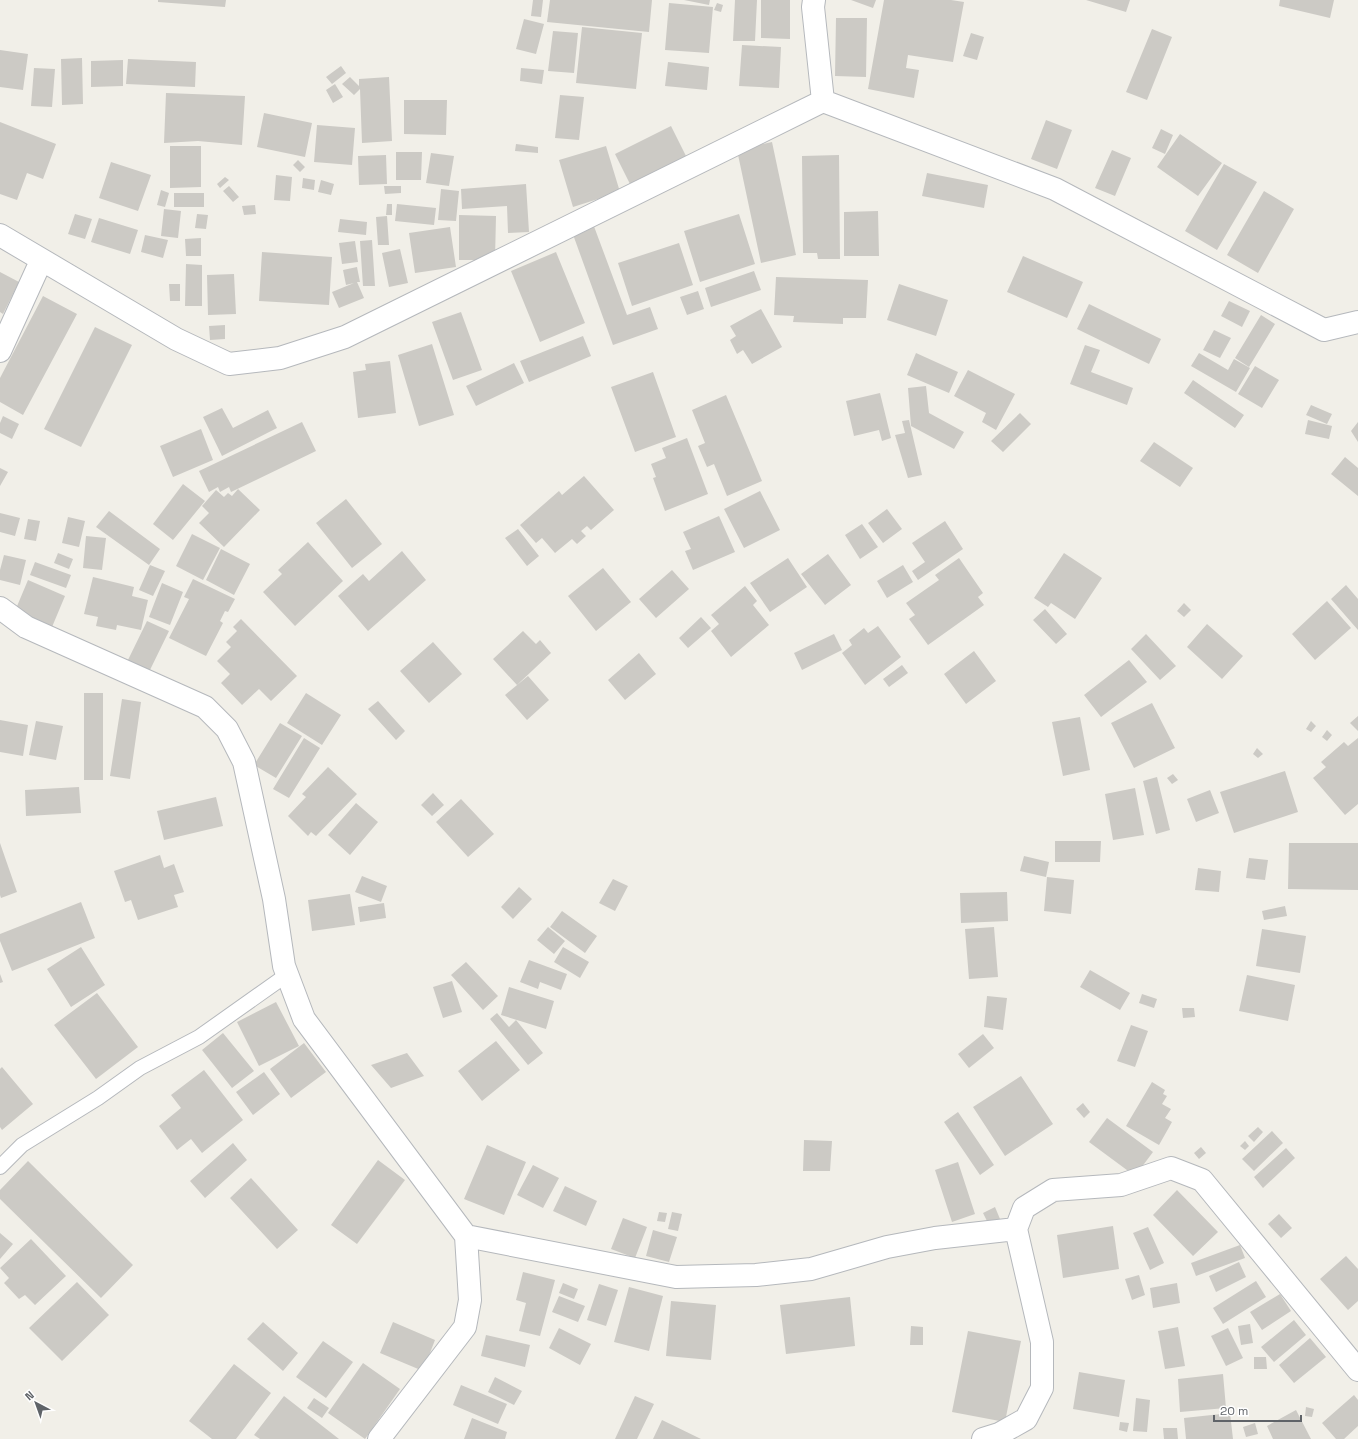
<svg xmlns="http://www.w3.org/2000/svg" width="1358" height="1439" font-family="'Space Grotesk',sans-serif">
	<style>
		.building { fill: #cccac5 }
		.lines { fill: none; stroke-linecap: round; stroke-linejoin: round }
		.service-casing { stroke: #b5b8bc; stroke-width: 16 }
		.minor-casing { stroke: #b5b8bc; stroke-width: 24 }
		.service { stroke: #fff; stroke-width: 14 }
		.minor { stroke: #fff; stroke-width: 22 }
	</style>
	<rect width="100%" height="100%" fill="#f1efe8"/>
	<path class="building" d="M158 0H226L225 7 158 2Z
		M533 0H543L541 17 531 16Z
		M550 0H652L649 32 547 22Z
		M684 0H710L709 5Z
		M735 0H757L755 41H733Z
		M761 0H790V39L761 38Z
		M851 0H876L873 8Z
		M884 0H951L964 2 953 62 908 55 906 68 919 70 914 98 868 89Z
		M1086 0H1130L1126 12Z
		M1280 0H1334L1330 18 1279 6Z
		M669 3 713 7 709 53 665 50Z
		M717 3 723 5 721 12 714 10Z
		M836 18H867L866 77 835 76Z
		M524 19 544 24 536 54 516 49Z
		M582 27 642 33 636 89 576 83Z
		M1152 29 1172 37 1147 100 1126 92Z
		M553 31 578 33 574 73 548 71Z
		M971 33 984 37 977 60 963 56Z
		M742 45 781 47 779 88 739 86Z
		M0 50 28 54 23 90 0 87Z
		M82 58 83 104 62 105 61 59Z
		M128 59 196 62 195 87 126 84Z
		M123 60V86L91 87V61Z
		M668 62 709 67 707 90 665 86Z
		M341 66 346 73 332 84 326 77Z
		M34 68 55 69 52 107 31 106Z
		M521 68 544 70 542 84 520 81Z
		M350 77 359 86V79L389 77 392 141 362 143 360 89 354 95 342 84Z
		M335 84 343 97 333 103 326 90Z
		M166 93 245 96 242 145 198 141 164 143Z
		M560 95 584 97 579 140 555 138Z
		M404 100H447L446 135 404 134Z
		M264 113 312 123 305 157 257 147Z
		M1046 120 1072 130 1057 169 1031 159Z
		M0 122 56 144 43 179 27 173 17 200 0 194Z
		M317 125 355 128 352 165 314 162Z
		M671 126 686 156 630 184 615 154Z
		M1161 129 1173 135 1165 154 1152 148Z
		M1180 134 1222 163 1198 196 1157 167Z
		M772 142 796 255 761 263 737 150Z
		M516 144 538 147V153L515 151Z
		M170 146H201V187L170 188Z
		M606 146 620 192 573 207 559 160Z
		M1112 150 1131 158 1115 196 1095 188Z
		M396 152H422L421 180H396Z
		M431 153 454 156 449 186 426 183Z
		M386 155 387 184 359 185 358 156Z
		M839 155 840 259H818L817 253H803L802 156Z
		M298 160 305 167 300 172 293 165Z
		M111 162 151 175 138 211 99 198Z
		M1224 164 1257 182 1217 250 1185 231Z
		M927 173 988 185 984 208 922 196Z
		M276 175 292 177 290 201 274 200Z
		M225 177 229 180 220 188 217 184Z
		M303 178 315 180 314 190 302 188Z
		M321 180 334 184 331 195 318 192Z
		M526 184 529 232 508 233 507 206 462 209 461 189Z
		M229 186 239 197 233 202 223 191Z
		M384 186H401V193L385 194Z
		M441 189 459 191 456 221 438 220Z
		M161 190 169 193 165 207 157 205Z
		M1264 191 1294 209 1258 273 1227 255Z
		M174 193H204V207H174Z
		M387 204H392V215H386Z
		M397 204 436 208 434 225 395 221Z
		M255 205 256 214 244 215 242 206Z
		M164 209 181 211 178 238 161 236Z
		M878 211 879 256H844V212Z
		M75 214 92 219 85 239 68 234Z
		M197 214 208 215 206 229 195 228Z
		M739 214 755 264 700 282 684 231Z
		M459 215 496 216 495 260H459Z
		M387 216 389 245H378L376 217Z
		M99 218 138 230 130 254 91 242Z
		M340 219 367 222 366 235 338 232Z
		M592 221 627 315 650 307 658 329 613 345 571 229Z
		M450 227 456 267 415 273 409 233Z
		M145 235 168 240 163 258 141 252Z
		M201 238V256H186L185 239Z
		M372 240 375 286H363L360 241Z
		M355 241 358 262 342 264 339 243Z
		M679 243 693 285 632 306 618 263Z
		M400 249 408 283 389 287 382 253Z
		M262 252 332 257 329 305 259 301Z
		M556 252 585 323 540 342 511 271Z
		M1023 256 1083 282 1067 318 1007 292Z
		M186 264 202 265V306H185Z
		M357 267 360 282H357L364 298 339 308 332 292 354 283 346 285 343 270Z
		M754 271 761 290 711 307 705 288Z
		M0 272 19 282 3 314 0 312Z
		M234 274 236 314 208 315 207 275Z
		M776 277 868 280 866 318H843V324L793 322 794 316 774 315Z
		M169 284H180V301H170Z
		M899 284 948 300 936 336 887 320Z
		M698 291 704 309 687 315 680 297Z
		M43 296 77 314 23 415 0 402V378Z
		M1229 301 1250 311 1242 327 1221 316Z
		M1089 304 1161 339 1149 364 1077 329Z
		M761 309 782 347 752 364 743 350 737 354 730 340 736 336 730 326Z
		M461 312 482 370 453 380 432 322Z
		M1261 315 1275 324 1249 367 1235 358Z
		M225 325V339L210 340 209 326Z
		M95 327 132 345 81 447 44 429Z
		M1214 330 1231 338 1220 358 1203 350Z
		M583 336 591 356 529 382 520 361Z
		M432 344 454 415 419 426 398 355Z
		M1085 345 1100 350 1091 372 1133 388 1127 405 1070 384Z
		M916 353 958 372 949 393 907 375Z
		M1199 353 1228 370 1234 359 1250 368 1236 392 1191 366Z
		M390 361 396 413 358 418 353 372 366 370 365 364Z
		M514 363 524 383 476 406 466 386Z
		M1255 366 1279 380 1262 408 1238 394Z
		M968 370 1015 394 996 430 982 422 986 413 954 396Z
		M653 372 676 437 635 452 611 387Z
		M1193 380 1244 415 1235 428 1184 393Z
		M926 386 929 413 964 432 954 449 911 426 908 388Z
		M880 393 891 438 882 441 879 430 854 436 846 401Z
		M726 395 762 481 727 496 714 464 707 467 698 446 705 443 692 410Z
		M1311 405 1332 414 1327 424 1306 415Z
		M222 408 233 428 268 410 277 428 222 456 203 417Z
		M1020 413 1031 424 1003 452 991 441Z
		M3 416 19 424 12 439 0 433V423Z
		M909 420 922 475 908 478 895 435 905 433 902 421Z
		M1308 420 1332 426 1329 439 1305 434Z
		M302 422 316 451 231 492 229 487 220 492 218 487 209 492 199 471Z
		M1358 422V442L1351 431Z
		M201 429 213 460 173 477 160 446Z
		M687 438 708 494 665 511 653 478 656 477 651 464 666 458 662 448Z
		M1154 442 1193 468 1180 487 1140 461Z
		M1345 457 1358 468V496L1331 474Z
		M0 468 8 472 0 486Z
		M584 476 614 510 591 530 587 526 581 531 586 536 577 544 572 539 555 553 542 538 536 543 520 525 559 491 562 495Z
		M183 484 205 501 173 540 153 524Z
		M238 489 260 510 224 547 199 523 209 513 202 506 216 490 224 497 228 493 232 496Z
		M760 491 780 530 744 548 724 509Z
		M346 499 382 544 352 568 316 523Z
		M887 509 902 529 883 543 868 523Z
		M109 511 160 549 149 565 96 527Z
		M0 513 20 518 15 536 0 532Z
		M719 516 735 552 693 570 685 551 691 549 683 532Z
		M68 517 85 521 79 547 62 543Z
		M28 519 40 521 36 541 24 539Z
		M945 521 963 549 918 580 912 571 925 562 912 543Z
		M862 524 878 547 860 559 845 535Z
		M518 529 539 556 527 566 505 538Z
		M192 534 220 548 203 580 176 566Z
		M86 536 106 538 102 570 83 568Z
		M308 542 343 581 295 626 263 592 282 574 278 570Z
		M221 549 250 564 234 595 206 580Z
		M402 551 426 580 368 631 338 596 363 574 369 581Z
		M58 553 73 559 69 569 54 563Z
		M1064 553 1102 578 1075 619 1051 603 1048 607 1034 598Z
		M828 554 851 585 825 605 801 574Z
		M4 555 26 560 20 585 0 580V570Z
		M788 558 807 587 770 612 750 583Z
		M959 558 983 593 978 597 984 605 928 645 909 619 915 615 906 603 939 580 935 575Z
		M35 562 71 575 66 588 30 575Z
		M150 565 165 571 153 596 139 590Z
		M903 565 913 582 887 598 877 581Z
		M603 568 631 602 596 631 568 596Z
		M672 570 689 589 656 618 639 599Z
		M93 577 134 587 132 596 148 600 141 630 117 625 116 630 96 626 98 617 84 614Z
		M193 579 235 599 228 612 225 611 220 621 223 623 206 656 169 638 189 599 184 597Z
		M28 580 65 596 52 627 15 611Z
		M162 583 183 592 170 625 149 617Z
		M1346 585 1358 599V630L1331 599Z
		M745 586 757 601 753 605 769 625 731 657 711 631 719 624 711 615Z
		M1327 601 1351 628 1315 660 1292 634Z
		M1184 603 1191 610 1184 617 1177 611Z
		M1045 609 1067 634 1056 644 1033 620Z
		M701 617 711 628 688 648 679 638Z
		M241 619 297 676 271 701 259 689 242 705 221 683 230 674 217 661 231 647 226 642 237 631 233 627Z
		M147 621 169 631 149 672 127 662Z
		M1207 624 1243 656 1222 679 1187 647Z
		M878 626 901 657 865 685 842 653 852 645 849 640 864 628 868 633Z
		M523 631 536 644 540 640 551 653 517 685 493 659Z
		M834 634 842 650 802 670 794 653Z
		M1146 634 1176 666 1160 680 1131 649Z
		M433 642 462 674 429 703 400 671Z
		M974 651 996 681 966 704 944 674Z
		M639 653 656 674 625 700 608 680Z
		M1129 660 1147 682 1101 717 1084 695Z
		M902 665 908 673 889 687 883 679Z
		M528 676 549 700 527 720 505 695Z
		M84 693H103V780H84Z
		M306 693 341 715 322 745 287 723Z
		M122 699 141 702 130 779 110 776Z
		M378 701 405 731 396 740 368 709Z
		M1152 703 1175 748 1134 768 1111 723Z
		M1358 716V731L1350 723Z
		M1080 717 1090 770 1063 776 1052 722Z
		M0 720 28 725 23 756 0 752Z
		M36 721 63 726 56 760 29 755Z
		M1311 721 1316 726 1311 732 1306 729Z
		M280 723 302 736 276 778 254 765Z
		M1327 730 1332 735 1327 741 1322 737Z
		M304 738 320 748 289 798 273 789Z
		M1358 738V804L1345 815 1313 778 1326 767 1321 762 1344 742 1348 746Z
		M1257 748 1263 754 1258 758 1253 754Z
		M328 767 357 794 316 836 311 832 308 836 288 816 306 797 302 794Z
		M1285 771 1298 812 1234 833 1220 792Z
		M1173 774 1178 780 1172 784 1167 778Z
		M1157 777 1170 830 1156 834 1143 781Z
		M79 787 81 813 26 816 25 790Z
		M1135 788 1144 835 1113 840 1105 794Z
		M1210 790 1219 813 1196 822 1187 799Z
		M433 793 444 805 432 816 421 805Z
		M216 797 223 826 164 840 157 811Z
		M461 799 494 834 468 857 436 822Z
		M356 803 378 822 350 855 328 835Z
		M1055 841H1101L1100 862H1055Z
		M0 843 17 892 1 898 0 895Z
		M1289 843H1358V890L1288 889Z
		M160 855 164 868 174 864 184 892 174 895 178 907 138 920 131 900 125 902 114 871Z
		M1024 856 1049 862 1046 877 1020 871Z
		M1249 858 1268 860 1265 880 1246 878Z
		M1198 868 1221 871 1219 892 1195 890Z
		M362 876 387 886 381 902 355 892Z
		M1047 877 1074 880 1071 914 1044 911Z
		M613 879 628 886 615 911 599 903Z
		M519 887 532 899 513 919 501 907Z
		M1007 892 1008 921 961 923 960 893Z
		M350 894 355 925 312 931 308 900Z
		M81 902 95 938 12 971 0 941V934Z
		M384 903 386 918 360 922 358 907Z
		M1285 906 1287 916 1264 920 1262 911Z
		M562 911 597 936 585 953 550 927Z
		M548 927 565 941 554 954 537 940Z
		M994 927 998 977 969 979 965 929Z
		M1262 929 1306 936 1300 973 1256 966Z
		M81 947 105 985 71 1007 47 969Z
		M563 947 589 962 580 978 554 962Z
		M529 960 567 974 561 990 540 982 538 989 520 982Z
		M466 962 498 996 483 1010 451 975Z
		M1090 970 1130 993 1120 1010 1080 987Z
		M0 974 3 982 0 983Z
		M1247 975 1295 985 1288 1021 1239 1011Z
		M452 981 462 1012 443 1018 433 987Z
		M509 987 554 1001 546 1029 501 1015Z
		M97 993 138 1047 96 1079 54 1025Z
		M1142 994 1157 999 1154 1008 1139 1003Z
		M987 996 1007 998 1003 1030 984 1027Z
		M276 1002 299 1046 259 1066 237 1022Z
		M1182 1008H1194L1195 1017 1183 1018Z
		M497 1013 509 1027 516 1020 543 1053 528 1065 490 1019Z
		M1131 1025 1148 1031 1135 1067 1117 1061Z
		M223 1033 254 1071 232 1088 202 1050Z
		M983 1034 994 1048 969 1068 958 1054Z
		M496 1041 520 1070 482 1101 458 1071Z
		M304 1043 326 1072 291 1098 270 1069Z
		M407 1053 424 1076 391 1088 371 1065Z
		M2 1067 33 1104 2 1130 0 1127V1069Z
		M204 1070 243 1120 202 1153 191 1139 177 1150 159 1126 181 1108 171 1095Z
		M264 1072 280 1094 253 1115 236 1092Z
		M1021 1076 1053 1124 1005 1156 973 1107Z
		M1152 1082 1165 1090 1163 1094 1167 1096 1162 1104 1171 1109 1165 1118 1172 1122 1159 1145 1126 1126Z
		M1083 1103 1090 1112 1084 1118 1076 1109Z
		M958 1112 994 1165 980 1175 944 1122Z
		M1107 1118 1153 1152 1135 1176 1089 1142Z
		M1258 1127 1263 1132 1254 1142 1248 1136Z
		M1272 1131 1283 1143 1254 1171 1242 1159Z
		M804 1140 832 1141 830 1171H803Z
		M1245 1141 1249 1146 1245 1150 1240 1146Z
		M233 1143 247 1160 205 1198 190 1181Z
		M487 1145 526 1162 504 1215 464 1199Z
		M1201 1147 1206 1153 1199 1159 1194 1153Z
		M1286 1148 1295 1158 1263 1188 1254 1177Z
		M378 1160 405 1180 357 1244 331 1225Z
		M28 1161 133 1265 101 1298 0 1199V1190Z
		M958 1162 975 1214 952 1222 935 1170Z
		M533 1165 559 1178 543 1208 517 1195Z
		M251 1178 298 1230 277 1249 230 1198Z
		M565 1186 597 1201 586 1226 553 1211Z
		M1177 1190 1218 1232 1193 1256 1153 1215Z
		M995 1207 1000 1219 989 1225 983 1213Z
		M659 1212 667 1213 665 1222 657 1221Z
		M672 1212 682 1214 678 1231 668 1229Z
		M1279 1214 1292 1228 1281 1238 1268 1224Z
		M623 1218 647 1227 635 1258 611 1249Z
		M1113 1226 1119 1269 1063 1278 1057 1235Z
		M1148 1227 1164 1263 1150 1270 1133 1233Z
		M653 1230 677 1237 669 1262 646 1256Z
		M0 1233 13 1244 0 1259Z
		M31 1239 66 1276 35 1305 25 1295 19 1299 4 1283 9 1278 0 1268Z
		M1240 1245 1245 1258 1196 1276 1191 1263Z
		M1346 1256 1358 1269V1301L1348 1310 1320 1279Z
		M1239 1262 1246 1277 1216 1292 1209 1276Z
		M523 1272 555 1280 540 1336 519 1331 526 1303 516 1300Z
		M1139 1275 1145 1295 1132 1300 1125 1279Z
		M1256 1281 1266 1297 1223 1324 1213 1308Z
		M77 1282 109 1315 62 1361 29 1328Z
		M563 1283 578 1289 574 1299 559 1293Z
		M1177 1283 1180 1303 1153 1308 1150 1288Z
		M599 1284 618 1290 606 1326 587 1320Z
		M629 1287 663 1296 649 1351 614 1342Z
		M1280 1294 1291 1311 1262 1330 1250 1312Z
		M559 1296 585 1306 578 1322 552 1312Z
		M850 1297 855 1346 786 1354 780 1305Z
		M671 1301 716 1305 711 1360 666 1356Z
		M1294 1320 1306 1335 1274 1362 1261 1347Z
		M263 1322 298 1353 283 1371 247 1339Z
		M393 1322 435 1340 423 1371 380 1353Z
		M1250 1324 1253 1343 1241 1345 1238 1326Z
		M911 1326 923 1327V1345H910Z
		M1178 1327 1185 1366 1165 1369 1158 1331Z
		M559 1328 591 1344 580 1365 549 1348Z
		M1228 1328 1243 1358 1226 1366 1211 1336Z
		M968 1331 1021 1341 1005 1422 952 1412Z
		M486 1335 530 1345 525 1367 481 1356Z
		M1310 1338 1326 1357 1294 1383 1279 1365Z
		M323 1341 353 1362 326 1398 296 1377Z
		M1254 1357H1266L1267 1369H1254Z
		M363 1363 400 1389 365 1439 328 1413Z
		M234 1364 271 1393 236 1439H212L189 1421Z
		M1079 1372 1125 1380 1119 1417 1073 1409Z
		M1223 1374 1226 1408 1180 1412 1178 1379Z
		M495 1377 522 1391 514 1405 488 1392Z
		M461 1385 507 1404 498 1424 453 1405Z
		M1354 1395 1358 1400V1426L1344 1439H1336L1322 1423Z
		M284 1396 339 1439H260L254 1435Z
		M635 1396 654 1404 637 1439H615Z
		M314 1398 329 1408 322 1418 307 1408Z
		M1136 1398 1150 1400 1147 1432 1133 1431Z
		M1306 1407 1314 1409 1312 1417 1305 1416Z
		M1296 1410 1311 1439H1273L1267 1426Z
		M1230 1413 1233 1439H1186L1184 1418Z
		M472 1418 507 1432 505 1439H464Z
		M662 1420 701 1439H653Z
		M1120 1422 1129 1423 1127 1432 1119 1430Z
		M1255 1423 1258 1434 1246 1437 1243 1427Z
		M1163 1428H1177L1178 1439H1164Z"/>
	<g class="lines">
		<defs>
			<path id="service" d="M0 1167 22 1145 98 1098 140 1068 199 1037 288 974"/>
			<path id="minor" d="M814 0 813 7 823 101
				M0 235 176 339 229 364 280 358 345 337 823 101 1055 189 1324 330 1358 322
				M0 351 41 261
				M0 608 26 627 205 707 227 729 244 762 274 899 284 966 304 1019 466 1236 470 1300 465 1327 379 1439
				M466 1236 676 1277 756 1275 811 1269 887 1247 935 1238 1016 1229
				M983 1439 999 1434 1026 1419 1042 1388V1342L1016 1229 1024 1208 1053 1190 1121 1185 1171 1168 1202 1180 1358 1370"/>
		</defs>
		<use href="#service" class="service-casing"/>
		<use href="#minor" class="minor-casing"/>
		<use href="#service" class="service"/>
		<use href="#minor" class="minor"/>
	</g>
	<g transform="translate(36 1403) rotate(319)" stroke="#ffffff" stroke-width="3" paint-order="stroke">
	<path d="M0-3L7 15L0 10L-7 15Z" fill="#5f6368"/>
	<text y="-6" font-size="11" font-weight="bold" text-anchor="middle" fill="#5f6368">N</text>
	</g>
	<path d="M1214 1415v6h87v-6" fill="none" stroke="#5f6368" stroke-width="2"/>
	<text x="1220" y="1415" font-size="12" fill="#5f6368" stroke="#ffffff" stroke-width="3" paint-order="stroke">20 m</text>
</svg>
